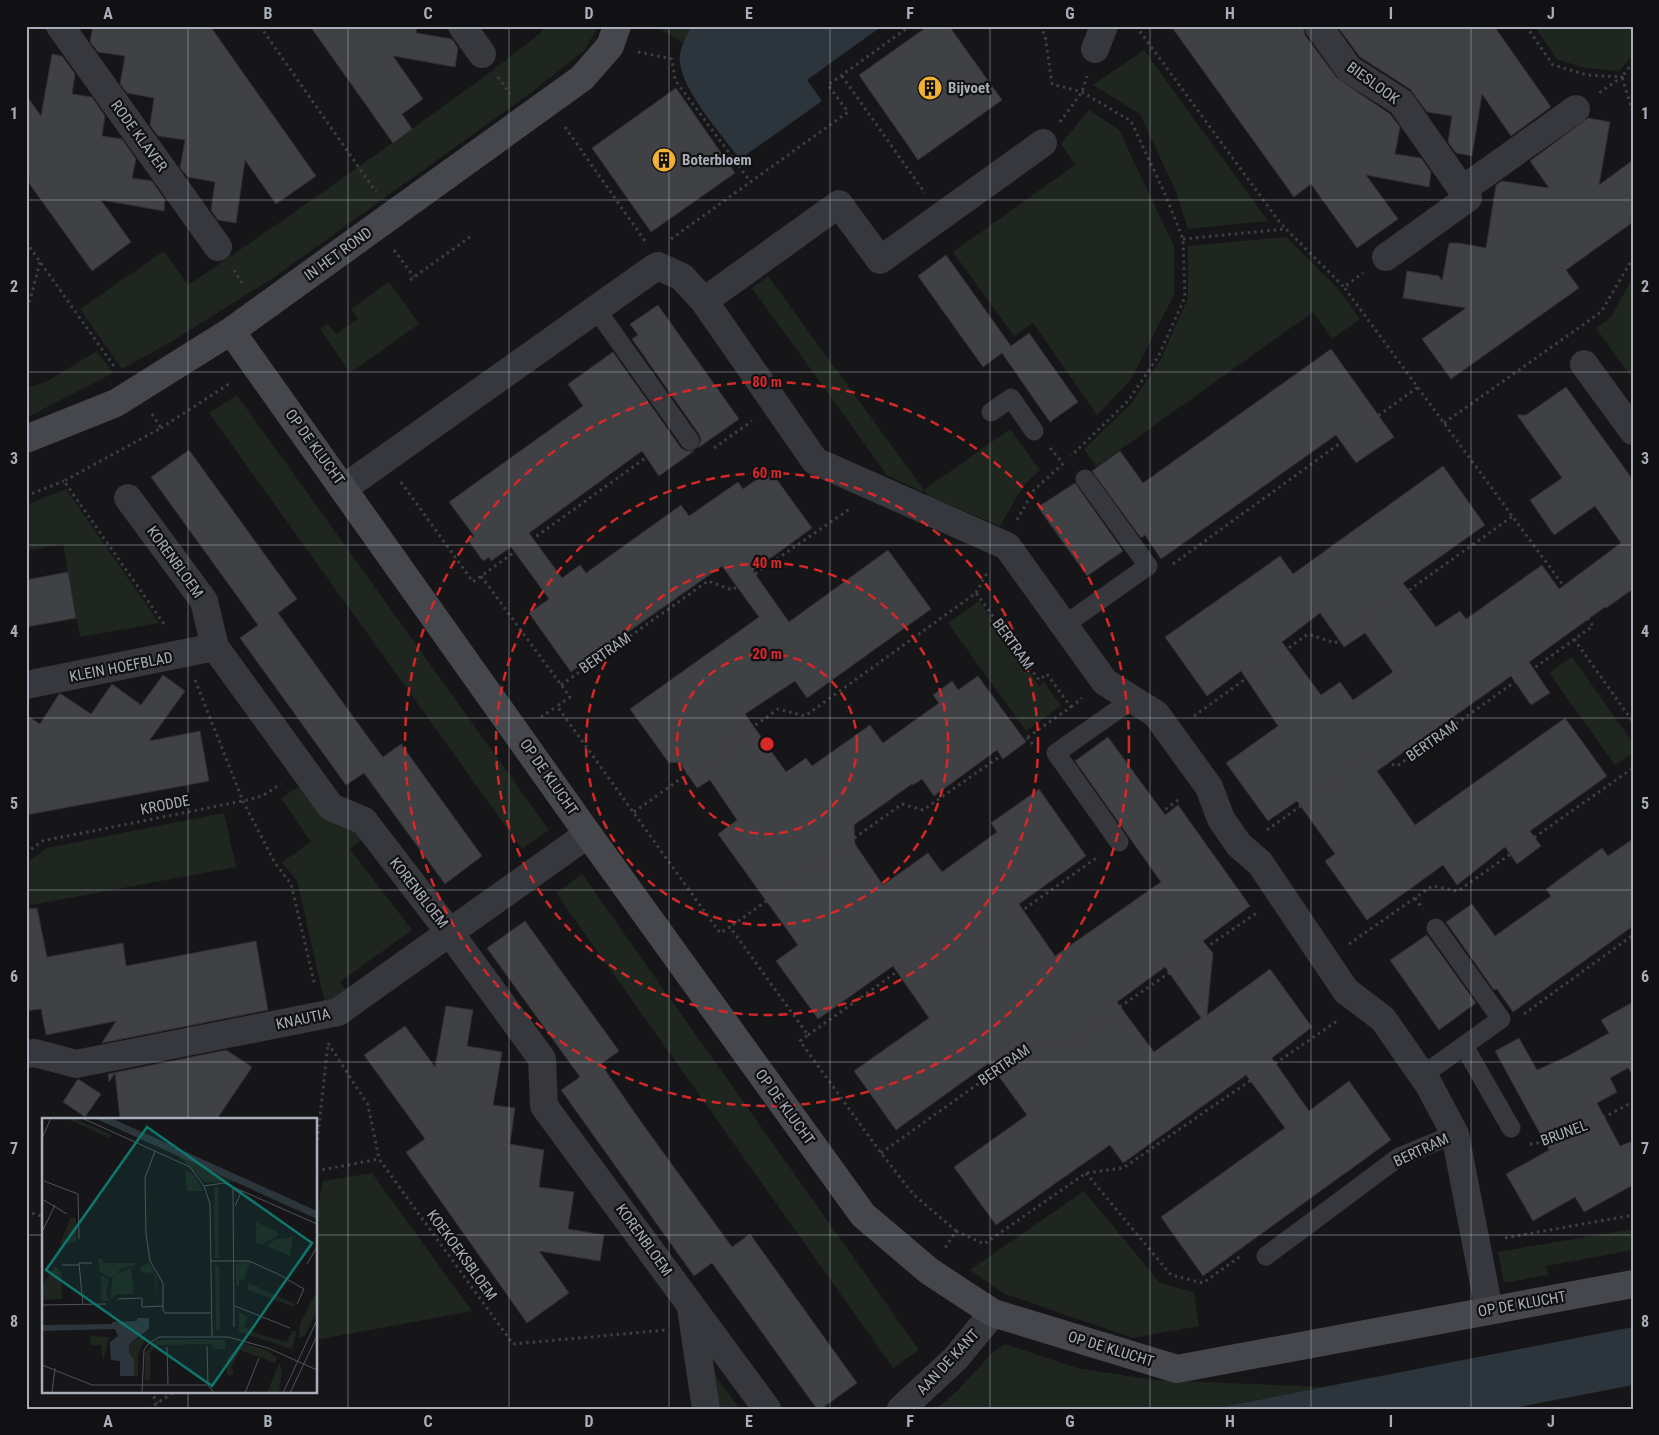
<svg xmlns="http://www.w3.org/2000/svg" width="1659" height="1435" font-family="'Roboto Condensed',sans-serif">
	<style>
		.green { fill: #1e261f }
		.water { fill: #2c353c }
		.building { fill: #404145; stroke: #303034; fill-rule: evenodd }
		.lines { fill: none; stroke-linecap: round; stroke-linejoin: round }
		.path { stroke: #3d3f44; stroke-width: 3; stroke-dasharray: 2.5 4; stroke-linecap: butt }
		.lane { stroke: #37383d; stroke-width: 19 }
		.street { stroke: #37383d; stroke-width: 28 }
		.secondary { stroke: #45474d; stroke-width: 28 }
		.grid { fill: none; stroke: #a8adb8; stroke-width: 1; stroke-opacity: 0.55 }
		.ring { fill: none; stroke: #d62828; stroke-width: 2.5; stroke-dasharray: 9 6 }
		.labels { text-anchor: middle; stroke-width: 4.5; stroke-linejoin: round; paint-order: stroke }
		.street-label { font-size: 15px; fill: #a8adb8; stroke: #111113 }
		.poi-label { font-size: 15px; font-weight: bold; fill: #a8adb8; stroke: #111113; text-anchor: start }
		.inset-road { fill: none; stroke: #505258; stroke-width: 1 }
		.view { fill: #0f766e; fill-opacity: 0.15; stroke: #0f766e; stroke-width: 2.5 }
		.inset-edge { fill: none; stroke: #a8adb8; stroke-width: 2.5 }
		.centre { fill: #d62828; stroke: #111113; stroke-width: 2.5 }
		.ring-label { font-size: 15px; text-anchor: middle; font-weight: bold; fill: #d62828; stroke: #111113; stroke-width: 4.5; stroke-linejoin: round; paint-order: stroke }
		.neatline { fill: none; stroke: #a8adb8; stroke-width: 2 }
		.grid-label { font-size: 16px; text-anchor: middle; font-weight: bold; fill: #a8adb8 }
	</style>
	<rect width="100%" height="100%" fill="#161618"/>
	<path class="green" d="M548 26H598L585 50 532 92 273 278 169 343 122 369 80 309 164 251 188 285C263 235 336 183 409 131 456 97 504 64 548 26Z
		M661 26H692L683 43 660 29Z
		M1534 26H1633L1632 56 1619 71 1586 68 1558 60Z
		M1144 50 1268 221 1188 229 1176 192 1140 114 1093 85Z
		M1089 110 1119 130 1174 246V295L1130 381 1097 415 1033 323 1014 336 953 252 1075 165 1061 144Z
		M1286 237 1339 290 1360 319 1332 339 1313 312 1096 467 1084 449 1131 404 1161 359 1188 298V246Z
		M768 276 924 490 1010 429 1040 470 1024 485 1000 526 928 496 924 491 922 492 887 475 752 288Z
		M1633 278V380L1596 328 1610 318Z
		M389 282 419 324 350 373 320 329 328 324 336 334 358 319 351 309Z
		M97 351 113 373 26 418V388L46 382Z
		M237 395 549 830 522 849 209 413Z
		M66 489 159 623 80 637 63 544 26 551V505Z
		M979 601 1039 686 1044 682 1061 706 1026 731 948 623Z
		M1572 657 1633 743V753L1615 765 1549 673Z
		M301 785 358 832 363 839 350 849 412 930 340 982 350 996 327 1012 297 881 282 862 311 842 281 798Z
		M224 813 236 867 26 906V863L47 848Z
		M582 874 919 1350 893 1368 556 893Z
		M372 1173 472 1311 316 1340V1217L323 1181Z
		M1084 1191 1160 1283 1194 1292 1199 1326 1133 1338 1005 1294 970 1270Z
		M1633 1229V1250L1546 1266 1548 1275 1504 1283 1498 1252Z
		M1005 1344 1077 1368 1154 1380 1324 1387 1211 1409H936L957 1391 993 1352Z
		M707 1364 740 1409H715Z"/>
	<path class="water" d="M692 26H882L807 80 822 101 740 159C721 134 684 93 680 63 678 51 686 36 692 26Z
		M1633 1327V1385L1509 1409H1211Z"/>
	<path class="building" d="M93 26H210L316 176 276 204 245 160 236 223 218 220 211 210 215 182 188 177 180 168 185 140 158 136 150 125 154 98 127 93 120 84 125 56 98 52 90 42Z
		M310 26H417L416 33 452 39 458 48 455 67 393 56 423 99 402 114 412 129 393 143Z
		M928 26H949L1002 100 918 160 859 75Z
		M1171 26H1303L1305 35 1337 78 1390 114 1400 127 1395 154 1421 158 1431 172 1429 187 1366 175 1398 219 1357 248 1311 184 1294 197Z
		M1337 26H1494L1551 107 1511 136 1482 94 1472 156 1456 153 1448 142 1452 116 1427 112 1410 89 1360 57Z
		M52 54 62 56 75 74 72 94 92 97 105 116 102 136 122 139 136 159 132 178 152 181 165 200 164 211 101 200 131 242 92 271 26 179V95L41 116Z
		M676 88 735 173 651 232 592 148Z
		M1588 118 1610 122 1599 185 1633 160V222L1566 270 1579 288 1451 379 1422 339 1466 308 1403 298 1407 271 1439 276 1442 281 1449 243H1459L1486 248 1496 185 1502 181 1549 188 1530 161Z
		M946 255 1011 346 1029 333 1078 402 1050 422 1002 353 983 367 918 276Z
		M658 305 739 419 698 448 701 440 699 434 632 339 638 335 630 324Z
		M1331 349 1394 437 1356 463 1336 435 1161 559 1145 535 1141 538 1092 471 1120 451 1143 483Z
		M613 352 681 448 686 451H694L659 476 642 451 529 533 562 578 580 565 586 573 681 505 689 516 738 482 743 489 770 470 812 528 753 571 789 622 888 550 931 609 807 698 795 681 745 714 786 772 806 758 812 766 870 725 883 743 939 703 933 695 952 681 958 690 978 676 1026 742 1003 759 997 750 934 796 922 779 913 785 912 784 854 825 855 844 883 885 928 853 942 872 997 832 991 823 1039 789 1086 856 1019 904 1055 956 1161 882 1075 761 1108 737 1165 815 1178 805 1250 906 1203 941 1213 953 1207 1015 1270 969 1312 1027 1272 1058 1309 1111 1349 1081 1391 1140 1203 1276 1161 1217 1285 1128 1246 1075 1123 1163 1110 1145 996 1225 954 1167 1027 1115 989 1063 896 1130 854 1071 929 1018 893 966 818 1019 776 961 798 945 718 834 737 820 710 780 697 788 679 762 669 763 630 709 759 617 722 566 571 672 529 613 549 599 511 547 491 561 489 557 483 561 468 540 474 536 449 502 583 406 568 384ZM1165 967 1201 1018 1154 1052 1117 1002Z
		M1566 387 1633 480V589L1606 608 1605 607 1529 662 1550 693 1531 705 1511 676 1377 771 1415 825 1565 718 1607 776 1530 831 1541 846 1517 864 1505 847 1457 885 1443 865 1367 920 1325 861 1335 854 1297 801 1268 821 1226 763 1278 726 1241 671 1207 696 1165 637 1280 556 1293 574 1443 466 1485 525 1403 583 1436 627 1460 611 1466 619 1542 565 1559 589 1621 543 1595 506 1554 535 1530 500 1562 478 1517 415H1526ZM1320 613 1344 647 1365 633 1393 672 1353 700 1340 682 1321 695 1282 642Z
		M189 450 297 599 278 613 370 740 383 757 401 744 482 856 445 884 364 773 346 785 240 638 258 625 151 477Z
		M1075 483 1123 551 1087 576 1038 507Z
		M68 572 76 618 26 627V580Z
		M163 675 185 691 149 741 200 731 209 781 26 815V715L40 724 59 694H61L91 714 112 684 141 705Z
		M1633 839V926L1513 1012 1497 989 1494 990 1446 922 1472 904 1495 936 1551 896 1546 889 1602 848 1608 856Z
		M37 908 47 957 123 943 126 966 256 941 268 1010 102 1043 116 1021 46 1035 41 1009 26 1011V909Z
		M525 921 619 1051 601 1064 639 1119 732 1247 750 1234 857 1383 821 1409H817L712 1263 694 1276 561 1090 580 1077 487 948Z
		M1427 935 1476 1003 1439 1030 1390 960Z
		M1633 1002V1076L1628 1068 1610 1078 1617 1092 1597 1103 1620 1146 1633 1141V1185L1584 1212 1575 1197 1533 1221 1506 1174 1549 1150 1495 1051 1519 1038 1537 1070 1568 1056 1609 1033 1601 1020Z
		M446 1006 473 1010 467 1046 502 1052 493 1105 515 1108 510 1144 544 1150 539 1187 574 1192 568 1229 604 1235 600 1261 539 1251 569 1293 527 1323 406 1152 425 1139 364 1055 405 1026 435 1067Z
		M226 1050 252 1067 217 1119H120L115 1073 109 1082 108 1074Z
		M78 1079 101 1094 85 1117 63 1102Z"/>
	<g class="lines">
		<path class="path" d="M260 26 376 192
			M1039 26 1045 35 1052 84 1082 92 1131 121 1165 194 1183 239 1185 297 1158 357 1128 401 1071 456
			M1136 26 1278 220 1286 229
			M1526 26 1553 65 1587 75 1622 77 1599 93
			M638 52 672 59 675 80 750 181
			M1633 62 1622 77 1633 113
			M842 76 925 193
			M498 77 510 94
			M1060 122 1082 92 1087 76
			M565 127 645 241
			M671 239 848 112 828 85 910 26
			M1183 239 1286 229 1344 287 1363 273
			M26 242 116 369
			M394 250 414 277
			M234 270 244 286
			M410 280 470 237
			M26 315 40 262
			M152 414 161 428 64 481 166 627
			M1444 423 1601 312 1633 258
			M161 428 232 382
			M714 448 752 421
			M1050 448 1063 463
			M401 482 473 582 662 446
			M26 496 64 481
			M1017 520 1034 490 1065 462
			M1173 564 1418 387
			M481 576 570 697 557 706 720 933 730 927 808 1035 800 1041 881 1153 913 1194 956 1231 945 1248
			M976 593 988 571
			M1574 639 1633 722
			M195 680 243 801 275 863 291 884 315 986
			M561 685 708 581 732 590 851 508
			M1071 707 1082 698
			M1194 716 1308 634 1335 643 1513 516
			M541 717 557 706
			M1027 737 1034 746
			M634 812 778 709 805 716 976 593 1039 680 1047 674 1071 707 923 810 902 804 730 927
			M1139 828 1181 798
			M1267 830 1369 757 1397 766 1593 626 1344 287
			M26 853 42 841 243 801 262 796 281 784
			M1415 898 1423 909
			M1349 944 1432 886 1458 891 1633 768
			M1524 1014 1633 935
			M808 1035 956 930 985 937 1099 856
			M328 1043 368 1105 379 1159 513 1344 666 1330
			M1530 1144C1565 1140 1602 1118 1633 1102
			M316 1153 328 1044
			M881 1153 1037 1042 1064 1045 1258 912
			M316 1171 379 1159
			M1086 1173 1171 1275 1203 1283 1242 1255
			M26 1211 44 1217
			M956 1231 984 1244 1086 1173 1123 1168 1337 1021
			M1505 1238 1633 1215
			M150 1391 158 1403
			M149 1409 175 1391"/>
		<path class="lane" d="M596 309 690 441
			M991 412 1011 398 1034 431
			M1063 626 1148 566 1085 479
			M1119 842 1056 753 1133 699
			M1464 1046 1511 1128
			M1423 1075 1501 1019 1436 928
			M1266 1256 1399 1157 1455 1134"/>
		<path class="street" d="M60 26 218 247
			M462 26 482 54
			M1318 26 1349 69 1401 102 1468 198 1386 257
			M1095 49 1104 26
			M1462 190 1576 109
			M704 301 839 204 880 260 1043 143
			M1584 364 1633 431
			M344 488 654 268 658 266 682 277 704 301 815 461 1007 546 1105 682 1156 714 1209 787 1221 819 1239 845 1260 863 1346 991 1383 1019 1429 1085 1455 1134 1489 1310
			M128 498 204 601 215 647 331 807 364 821 450 933 542 1059 544 1106 767 1409
			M26 685 215 647
			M26 1054 35 1053 76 1064 338 1012 588 834
			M691 1308 706 1409
			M901 1409 955 1359 993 1313"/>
		<path class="secondary" d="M231 331 588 834 863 1215 929 1271 993 1313 1177 1369 1633 1284
			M26 439 116 403 231 331 582 78 610 46 617 26"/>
	</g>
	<path class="grid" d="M188 26V1119M348 26V1409M509 26V1409M669 26V1409M830 26V1409M990 26V1409M1150 26V1409M1311 26V1409M1471 26V1409M26 200H1633M26 372H1633M26 545H1633M26 718H1633M26 890H1633M26 1062H1633M26 1235H44M316 1235H1633M188 1391V1409"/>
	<g class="ring">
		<circle cx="767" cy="744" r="90"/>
		<circle cx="767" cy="744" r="181"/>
		<circle cx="767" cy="744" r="271"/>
		<circle cx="767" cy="744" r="362"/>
	</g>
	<defs>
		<symbol id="building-disc" viewBox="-11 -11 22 22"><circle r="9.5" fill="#f2b134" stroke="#111113"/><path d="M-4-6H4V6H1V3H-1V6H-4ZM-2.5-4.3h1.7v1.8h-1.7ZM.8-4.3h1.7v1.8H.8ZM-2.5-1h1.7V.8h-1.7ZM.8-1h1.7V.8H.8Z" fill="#111"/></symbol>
	</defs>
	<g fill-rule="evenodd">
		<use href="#building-disc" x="916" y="74" width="28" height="28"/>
		<use href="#building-disc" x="650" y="146" width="28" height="28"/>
	</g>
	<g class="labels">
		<g class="street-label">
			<text transform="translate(1373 83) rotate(36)" y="5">BIESLOOK</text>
			<text transform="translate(139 136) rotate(54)" y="5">RODE KLAVER</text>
			<text transform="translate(338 254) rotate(-36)" y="5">IN HET ROND</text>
			<text transform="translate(315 447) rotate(54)" y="5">OP DE KLUCHT</text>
			<text transform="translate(175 562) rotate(54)" y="5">KORENBLOEM</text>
			<text transform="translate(1013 644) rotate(54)" y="5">BERTRAM</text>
			<text transform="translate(605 653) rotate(-35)" y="5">BERTRAM</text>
			<text transform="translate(121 667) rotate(-11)" y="5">KLEIN HOEFBLAD</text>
			<text transform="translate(1432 741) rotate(-35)" y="5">BERTRAM</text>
			<text transform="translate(549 777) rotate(55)" y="5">OP DE KLUCHT</text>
			<text transform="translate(165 805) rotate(-11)" y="5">KRODDE</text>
			<text transform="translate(419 893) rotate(52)" y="5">KORENBLOEM</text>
			<text transform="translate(303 1019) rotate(-12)" y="5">KNAUTIA</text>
			<text transform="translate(1004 1065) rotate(-35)" y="5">BERTRAM</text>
			<text transform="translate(785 1107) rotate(54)" y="5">OP DE KLUCHT</text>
			<text transform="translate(1564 1133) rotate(-20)" y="5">BRUNEL</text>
			<text transform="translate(1421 1150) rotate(-25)" y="5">BERTRAM</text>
			<text transform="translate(644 1240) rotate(54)" y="5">KORENBLOEM</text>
			<text transform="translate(462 1255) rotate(54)" y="5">KOEKOEKSBLOEM</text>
			<text transform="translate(1522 1304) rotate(-10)" y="5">OP DE KLUCHT</text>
			<text transform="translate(1111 1349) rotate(17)" y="5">OP DE KLUCHT</text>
			<text transform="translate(948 1362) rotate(-47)" y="5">AAN DE KANT</text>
		</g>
		<g class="poi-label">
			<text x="948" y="93">Bijvoet</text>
			<text x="682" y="165">Boterbloem</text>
		</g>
	</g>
	<g transform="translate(42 1118)">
		<rect width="275" height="275" fill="#161618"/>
		<path d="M24 0H31L70 17 68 20ZM135 37 194 64H163ZM143 52 150 55 162 73H145ZM172 69H176L177 140H173ZM28 100H34V124L18 127ZM214 104 236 114V117L220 127 214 125ZM251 119 248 138 225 128 234 121ZM56 141H61V145H93V147L79 151 69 160 58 154ZM208 144 202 162H197V168H194V146ZM107 145 114 158 115 186 112 155 99 154V148ZM173 147H177L178 212H174ZM13 148 19 153 20 181 0 182V168ZM89 150 92 176H74L69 181 70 161 73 156ZM59 157 67 162 64 177 67 183H59ZM207 165 253 186 251 189 204 171ZM275 172V192L263 218 257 220 258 206ZM197 194 206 199 202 209 216 216 245 224 250 213H255L250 231 197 214ZM105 216 96 237V258H92V241L87 235V226ZM48 218 67 219 61 243 59 227H49ZM162 221 183 222V231H171L170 226 116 227 108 234V263L103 262V235L115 222ZM200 225 225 232 235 240 233 245 198 232 189 250 192 252 190 257H185V240ZM237 245 240 251 237 275H225Z" fill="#1e261f"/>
		<path d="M52 0H69L255 84 275 93V101ZM95 200H107V211L87 226V235L92 241V258H78V243L69 242 68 224 76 218 73 211 0 213V207L70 206V204L95 203Z" fill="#2c353c"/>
		<path class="inset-road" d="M40 0 148 49 162 68 168 86 170 218M0 20 9 0M113 33 103 60 104 116 108 143 121 165V192L123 195H169M2 63 36 76 37 121M162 68 182 65 275 106M191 70 192 209M0 81 25 96M193 88 200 72M1 112 13 87M169 143H207L236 156 262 171 255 186M265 146 275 129M20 147H37M76 181 100 180V189L121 188M0 187 64 186M41 187 37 145H50M193 188 248 210M165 228 166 267M125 229 126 267M0 247 50 267H166L172 275M10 275 13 250M100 275 102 232 106 226 117 219H186L226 230 275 252M203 275 217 240M241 275 275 202M248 275 275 218"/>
		<path class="view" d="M105 9 270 125 170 268 4 152Z"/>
		<rect width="275" height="275" class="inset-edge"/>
	</g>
	<circle cx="767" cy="744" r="8" class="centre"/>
	<g class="ring-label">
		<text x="767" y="387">80 m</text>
		<text x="767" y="478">60 m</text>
		<text x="767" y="568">40 m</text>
		<text x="767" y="659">20 m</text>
	</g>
	<rect width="1659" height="1435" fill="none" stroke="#111113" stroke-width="55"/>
	<rect x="28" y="28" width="1604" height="1380" class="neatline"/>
	<g class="grid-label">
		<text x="108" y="19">A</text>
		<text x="268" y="19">B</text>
		<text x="428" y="19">C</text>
		<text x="589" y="19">D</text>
		<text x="749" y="19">E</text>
		<text x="910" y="19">F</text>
		<text x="1070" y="19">G</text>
		<text x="1230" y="19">H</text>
		<text x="1391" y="19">I</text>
		<text x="1551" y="19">J</text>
		<text x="14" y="119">1</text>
		<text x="1645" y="119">1</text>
		<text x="14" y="292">2</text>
		<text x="1645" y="292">2</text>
		<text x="14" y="464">3</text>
		<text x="1645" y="464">3</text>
		<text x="14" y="637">4</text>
		<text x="1645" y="637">4</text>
		<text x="14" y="809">5</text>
		<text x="1645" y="809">5</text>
		<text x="14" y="982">6</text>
		<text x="1645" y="982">6</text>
		<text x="14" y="1154">7</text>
		<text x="1645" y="1154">7</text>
		<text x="14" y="1327">8</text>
		<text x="1645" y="1327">8</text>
		<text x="108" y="1427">A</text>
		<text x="268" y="1427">B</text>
		<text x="428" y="1427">C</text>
		<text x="589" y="1427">D</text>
		<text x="749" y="1427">E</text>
		<text x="910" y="1427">F</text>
		<text x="1070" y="1427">G</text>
		<text x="1230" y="1427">H</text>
		<text x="1391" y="1427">I</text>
		<text x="1551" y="1427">J</text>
	</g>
</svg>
